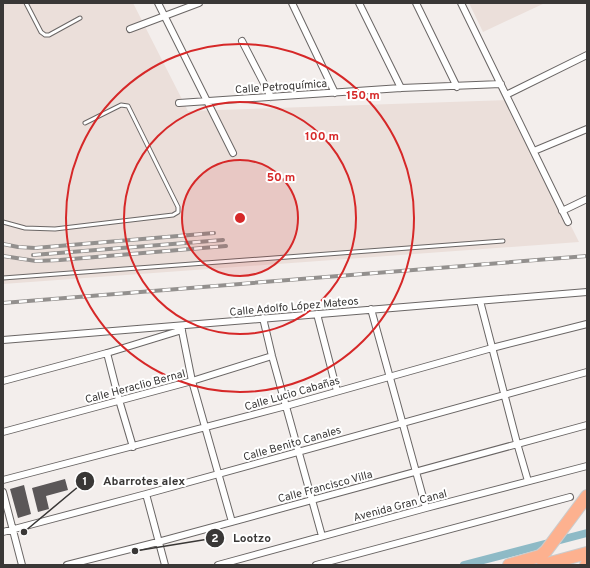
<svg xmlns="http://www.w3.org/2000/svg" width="590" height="568" font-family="Overpass,sans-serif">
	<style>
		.built { fill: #ebdfda }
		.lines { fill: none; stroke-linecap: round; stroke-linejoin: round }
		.canal { stroke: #8ebac6; stroke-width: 8 }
		.building { fill: #5b5758 }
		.service-casing { stroke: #6a6665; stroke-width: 5 }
		.minor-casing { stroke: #6a6665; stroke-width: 8 }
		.motorway-casing { stroke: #cccbcb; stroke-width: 14 }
		.service { stroke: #fff; stroke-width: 3 }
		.minor { stroke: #fff; stroke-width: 6 }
		.motorway { stroke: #fdb18f; stroke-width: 12 }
		.rail-casing { stroke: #93908e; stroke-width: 4 }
		.rail { stroke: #fff; stroke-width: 2.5; stroke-dasharray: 8; stroke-linecap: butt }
		.ring { fill: none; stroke: #d62828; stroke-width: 2 }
		.labels { text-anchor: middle; stroke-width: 4; stroke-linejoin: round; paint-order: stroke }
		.street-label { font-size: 11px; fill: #393736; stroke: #fff }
		.centre { fill: #d62828; stroke: #fff; stroke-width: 2 }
		.ring-label { font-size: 12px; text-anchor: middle; font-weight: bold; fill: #d62828; stroke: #fff; stroke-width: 4; stroke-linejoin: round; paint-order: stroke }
		.leader { fill: none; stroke: #393736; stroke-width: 1.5 }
		.callout-dot { fill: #393736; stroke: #fff; stroke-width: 1.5 }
		.mark-label { font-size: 12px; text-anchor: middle; font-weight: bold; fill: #fff }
		.callout-label { font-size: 12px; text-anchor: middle; font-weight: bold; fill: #393736; stroke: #fff; stroke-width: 4; stroke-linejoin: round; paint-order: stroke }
	</style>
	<rect width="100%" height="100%" fill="#f3eeec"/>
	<path class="built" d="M3 3H133L188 111 508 100 579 242 3 284Z
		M469 3H545L483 32Z"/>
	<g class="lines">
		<path class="canal" d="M464 565 587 533"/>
	</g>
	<path class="building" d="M65 479 68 490 46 496 49 509 38 512 32 488Z
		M24 485 31 514 18 518 10 489Z"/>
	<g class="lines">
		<defs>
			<path id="service" d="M26 3 41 32 45 35H49L80 18
				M3 222 25 228 55 229 173 215 178 212V207L128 106 121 105 85 123
				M3 278 503 241"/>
			<path id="minor" d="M158 3 233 153
				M292 3 335 93
				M359 3 401 88
				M416 3 457 87
				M461 3 568 222
				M130 29 199 3
				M242 41 271 97
				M506 95 587 55
				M179 103 401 88 501 84
				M534 151 587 129
				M562 211 587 199
				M480 301 517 443 528 481
				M371 309 426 508
				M317 314 337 391
				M263 318 272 356 322 536
				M181 326 192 381 232 522
				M3 340 587 292
				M107 353 119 400 133 447
				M3 381 107 353 182 330
				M3 432 192 381 272 356
				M3 480 286 406 492 348 587 324
				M3 492 22 565
				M146 494 165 565
				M3 532 146 494 587 372
				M67 565 158 542 587 425
				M218 565 426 508 587 466
				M316 565 570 497"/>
			<path id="motorway" d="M509 565 540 556 546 551 587 496
				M543 565 587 553
				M586 565H587"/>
		</defs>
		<use href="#service" class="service-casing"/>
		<use href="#minor" class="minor-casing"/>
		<use href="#motorway" class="motorway-casing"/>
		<use href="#service" class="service"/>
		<use href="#minor" class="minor"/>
		<use href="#motorway" class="motorway"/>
		<defs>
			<path id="rail" d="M3 244 18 247 35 248 214 233
				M33 255 223 240
				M3 256 36 261 60 260 226 246
				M3 303 587 256"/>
		</defs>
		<use href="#rail" class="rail-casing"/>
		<use href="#rail" class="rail"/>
	</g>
	<circle cx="240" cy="218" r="58" fill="#d62828" fill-opacity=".12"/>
	<g class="ring">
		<circle cx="240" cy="218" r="58"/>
		<circle cx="240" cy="218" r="116"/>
		<circle cx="240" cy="218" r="174"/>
	</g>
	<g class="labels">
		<g class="street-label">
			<text transform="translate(281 86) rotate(-4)" y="4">Calle Petroquímica</text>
			<text transform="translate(294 306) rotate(-5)" y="4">Calle Adolfo López Mateos</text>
			<text transform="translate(135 386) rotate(-15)" y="4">Calle Heraclio Bernal</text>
			<text transform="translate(292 393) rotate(-16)" y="4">Calle Lucio Cabañas</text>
			<text transform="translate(292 443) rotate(-16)" y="4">Calle Benito Canales</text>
			<text transform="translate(325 486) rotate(-15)" y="4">Calle Francisco Villa</text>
			<text transform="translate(400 505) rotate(-15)" y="4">Avenida Gran Canal</text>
		</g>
	</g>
	<circle cx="240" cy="218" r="6" class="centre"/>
	<g class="ring-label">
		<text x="363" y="99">150 m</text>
		<text x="322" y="140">100 m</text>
		<text x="281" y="181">50 m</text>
	</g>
	<path class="leader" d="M24 532L85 481M135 551L215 538"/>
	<g class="callout-dot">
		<circle cx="24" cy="532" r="4"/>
		<circle cx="135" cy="551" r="4"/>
		<circle cx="85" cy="481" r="10"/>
		<circle cx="215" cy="538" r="10"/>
	</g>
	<g class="mark-label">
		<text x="85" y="485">1</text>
		<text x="215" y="542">2</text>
	</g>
	<g class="callout-label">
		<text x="144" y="485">Abarrotes alex</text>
		<text x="252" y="542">Lootzo</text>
	</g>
	<rect width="590" height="568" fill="none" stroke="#393736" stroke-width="8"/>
</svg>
